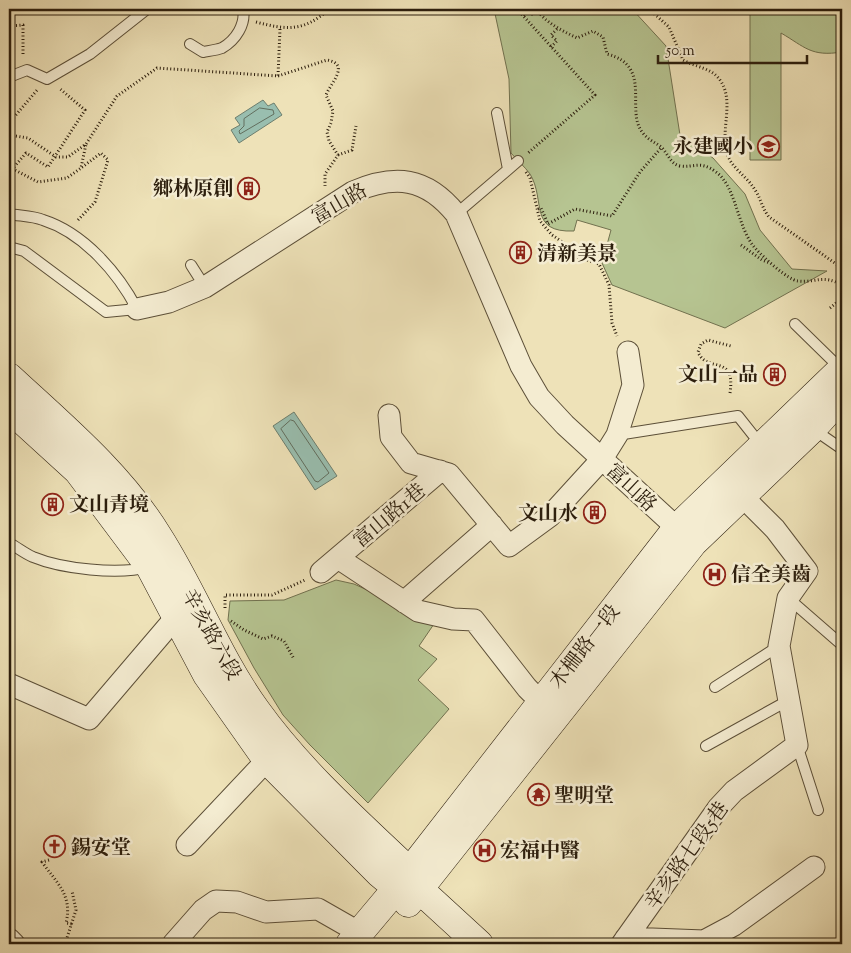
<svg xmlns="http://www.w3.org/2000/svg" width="851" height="953" font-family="'Sorts Mill Goudy','Noto Serif TC',serif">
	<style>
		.green { fill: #b6c491; stroke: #71714f }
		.water { fill: #99beaf; stroke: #6d7e6e }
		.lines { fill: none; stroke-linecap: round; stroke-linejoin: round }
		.shore { stroke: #626e5e; stroke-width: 1 }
		.service-casing { stroke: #5c4f38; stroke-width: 12 }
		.minor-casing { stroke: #5c4f38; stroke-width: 23 }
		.secondary-casing { stroke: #2c1e0d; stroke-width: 29 }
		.path { stroke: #2c1e0d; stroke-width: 3; stroke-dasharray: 1 2.5; stroke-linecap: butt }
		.service { stroke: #f4ecd1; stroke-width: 10 }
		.minor { stroke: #f4ecd1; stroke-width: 21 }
		.secondary { stroke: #f4ecd1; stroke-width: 28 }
		.labels { text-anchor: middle; stroke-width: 5; stroke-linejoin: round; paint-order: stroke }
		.poi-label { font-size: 20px; font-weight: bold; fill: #2c1e0d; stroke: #f4ecd1; text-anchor: start }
		.street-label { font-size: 20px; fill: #2c1e0d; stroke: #f4ecd1 }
	</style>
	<rect width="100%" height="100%" fill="#eee2b8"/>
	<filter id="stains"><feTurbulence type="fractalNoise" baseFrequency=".004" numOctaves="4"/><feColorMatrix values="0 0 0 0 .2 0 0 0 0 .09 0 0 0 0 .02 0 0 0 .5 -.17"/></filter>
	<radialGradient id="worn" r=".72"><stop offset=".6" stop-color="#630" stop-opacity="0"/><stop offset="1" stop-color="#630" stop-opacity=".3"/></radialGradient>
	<path class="green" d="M494 9H632L666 46 680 135 713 158 745 194 760 230 792 269 827 271 725 328 612 285 602 263 611 230 577 220 574 231C528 233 546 200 530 174 525 167 517 160 511 153L509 79Z
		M750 9H842V52C811 57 805 47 781 33V160H750Z
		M336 580 354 584 436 621 419 646 437 659 418 680 449 709 368 803 310 745 283 715 254 668 228 620 230 601 284 600Z"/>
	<path class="water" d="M263 100 268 106 274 103 282 115 239 143 231 130 240 125 235 118Z
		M294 412 337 476 315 490 273 426Z"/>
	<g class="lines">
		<path class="shore" d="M260 108 273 110 274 114 240 134 239 131 244 126V119Z
			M291 420 294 421 329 473 318 482 315 481 281 429Z"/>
		<defs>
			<path id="service" d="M190 44 203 52C208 51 217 50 222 48 236 40 246 24 243 9
				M9 77 27 70 47 79 90 54 147 9
				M497 113 508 169
				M9 214C20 216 33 216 43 220 84 233 118 273 137 309L106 312 24 251 9 247
				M456 214 518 161
				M191 265 205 287
				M795 324 841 369
				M813 429 842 449
				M617 435 738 416 761 445
				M9 543C17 547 24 553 33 557 62 569 118 575 149 567
				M788 598 842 645
				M715 687 779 646
				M797 745 818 810
				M706 746 789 700"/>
			<path id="minor" d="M137 309 169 302 205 287 353 192C395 174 426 177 456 214L521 366 539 397 565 425 688 538
				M389 415 391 437 411 463 449 474 509 546 550 516 602 459 617 435 633 385 628 352
				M338 558 418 611 453 619 474 620 527 688 541 702
				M321 572 440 471
				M404 602 492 525
				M9 684 89 719 176 617
				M187 845 267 760
				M626 938 704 941 734 925 814 867
				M9 939 14 944
				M173 944 203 910 216 901 237 902 266 912 318 909 360 933
				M622 944 719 807 734 791 797 745 779 646 788 598 807 571 775 529 742 496"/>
			<path id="secondary" d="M9 377C62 426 120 474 158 536 194 592 217 656 256 710 299 770 356 821 409 871L419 889 479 944
				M9 408 78 471 150 567 207 675 267 760 379 873 397 888
				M408 903 693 543 812 429 842 396
				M350 944 397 888 677 528 842 369"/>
		</defs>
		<use href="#service" class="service-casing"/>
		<use href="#minor" class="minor-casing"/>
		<use href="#secondary" class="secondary-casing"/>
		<path class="path" d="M517 9 595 95 528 153
			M536 9C546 23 561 30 577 38L593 31 603 37 607 54C654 66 624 111 643 133 648 140 655 142 661 147 668 153 670 164 680 166 694 168 700 160 716 172 737 187 737 229 756 249 763 257 788 280 798 281 816 283 823 274 842 285
			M649 9 669 27 683 60C695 67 712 68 720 80 735 101 720 130 727 153 731 168 747 176 755 190 761 199 762 208 769 217L842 268
			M524 16 529 11 532 14 537 9
			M256 22C286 30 304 32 329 9
			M9 26 23 25V56
			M551 47 557 41 551 35 558 28
			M278 76 327 60C351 64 330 84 326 95L333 111 331 123 327 132 329 141 338 155 325 174V186
			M9 123 38 89
			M9 135 28 138 56 157H68L86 144 117 96 157 68 278 76 280 29
			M338 155 352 150 356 126
			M9 167 38 182 67 178 81 168 86 144
			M14 167 26 153 48 167 85 110 59 88
			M526 172 530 178 540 221 552 235 564 243 569 254 599 264 609 285 612 323 617 336
			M538 209 541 208 548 224 575 209 612 216 640 172 661 148
			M78 220 95 202 108 160 101 153 81 168
			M741 245 762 260 770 263
			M830 308 842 298
			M730 393C736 353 707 374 698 352L701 344 708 340 731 346
			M225 608V595H272L305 580
			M231 621 244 630 263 639 272 636 284 641 294 659
			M49 860 42 862C56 882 73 895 66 923L72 924
			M65 944 76 910 72 891"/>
		<use href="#service" class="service"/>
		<use href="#minor" class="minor"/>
		<use href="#secondary" class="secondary"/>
	</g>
	<defs>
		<symbol id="school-ring" viewBox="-11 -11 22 22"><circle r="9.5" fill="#f4ecd1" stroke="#8f2418" stroke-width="1.5"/><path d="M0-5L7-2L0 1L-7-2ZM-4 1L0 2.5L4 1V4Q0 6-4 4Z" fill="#8f2418"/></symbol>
		<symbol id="building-ring" viewBox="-11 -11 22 22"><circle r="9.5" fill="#f4ecd1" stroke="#8f2418" stroke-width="1.5"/><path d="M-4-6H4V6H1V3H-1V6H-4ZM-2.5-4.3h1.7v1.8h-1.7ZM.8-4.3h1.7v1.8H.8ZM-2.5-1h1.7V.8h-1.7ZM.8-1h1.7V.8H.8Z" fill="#8f2418"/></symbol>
		<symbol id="hospital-ring" viewBox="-11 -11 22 22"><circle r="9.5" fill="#f4ecd1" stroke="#8f2418" stroke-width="1.5"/><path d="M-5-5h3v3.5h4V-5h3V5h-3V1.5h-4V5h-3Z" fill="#8f2418"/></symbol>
		<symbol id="temple-ring" viewBox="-11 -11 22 22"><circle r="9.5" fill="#f4ecd1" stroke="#8f2418" stroke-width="1.5"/><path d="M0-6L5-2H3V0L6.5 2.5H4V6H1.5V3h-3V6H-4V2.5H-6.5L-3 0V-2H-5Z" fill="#8f2418"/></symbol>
		<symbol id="church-ring" viewBox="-11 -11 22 22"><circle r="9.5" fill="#f4ecd1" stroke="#8f2418" stroke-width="1.5"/><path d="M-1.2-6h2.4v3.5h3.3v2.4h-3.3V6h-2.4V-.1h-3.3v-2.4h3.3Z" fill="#8f2418"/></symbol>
	</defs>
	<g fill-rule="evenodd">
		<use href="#school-ring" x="756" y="134" width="25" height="25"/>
		<use href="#building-ring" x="236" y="176" width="25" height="25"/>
		<use href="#building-ring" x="508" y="240" width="25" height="25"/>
		<use href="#building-ring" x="762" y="362" width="25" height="25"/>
		<use href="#building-ring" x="40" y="492" width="25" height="25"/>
		<use href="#building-ring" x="582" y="500" width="25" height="25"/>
		<use href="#hospital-ring" x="702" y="562" width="25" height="25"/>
		<use href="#temple-ring" x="526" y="782" width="25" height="25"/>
		<use href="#church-ring" x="42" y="834" width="25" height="25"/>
		<use href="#hospital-ring" x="472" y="838" width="25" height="25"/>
	</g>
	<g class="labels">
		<g class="poi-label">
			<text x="753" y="153" text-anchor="end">永建國小</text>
			<text x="233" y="195" text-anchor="end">鄉林原創</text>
			<text x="537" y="260">清新美景</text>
			<text x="758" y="381" text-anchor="end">文山一品</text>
			<text x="69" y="511">文山青境</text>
			<text x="578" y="520" text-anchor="end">文山水</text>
			<text x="731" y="581">信全美齒</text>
			<text x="554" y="802">聖明堂</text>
			<text x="71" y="854">錫安堂</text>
			<text x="500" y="857">宏福中醫</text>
		</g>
		<g class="street-label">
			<text transform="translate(339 203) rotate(-30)" y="7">富山路</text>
			<text transform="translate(632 487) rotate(43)" y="7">富山路</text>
			<text transform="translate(389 515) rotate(-40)" y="7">富山路1巷</text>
			<text transform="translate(212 634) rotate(61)" y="7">辛亥路六段</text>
			<text transform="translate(584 646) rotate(-52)" y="7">木柵路一段</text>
			<text transform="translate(686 855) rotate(-54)" y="7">辛亥路七段5巷</text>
		</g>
	</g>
	<rect width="851" height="953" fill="none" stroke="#eee2b8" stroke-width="30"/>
	<rect x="10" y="10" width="831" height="933" fill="none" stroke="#2c1e0d" stroke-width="2.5"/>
	<rect x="15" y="15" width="821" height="923" fill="none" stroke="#2c1e0d"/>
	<path d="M658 55v8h149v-8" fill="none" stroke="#2c1e0d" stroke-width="2.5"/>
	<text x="666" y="55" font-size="15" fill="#2c1e0d" stroke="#f4ecd1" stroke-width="4" paint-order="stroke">50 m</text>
	<rect width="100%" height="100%" filter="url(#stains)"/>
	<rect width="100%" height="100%" fill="url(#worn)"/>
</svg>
